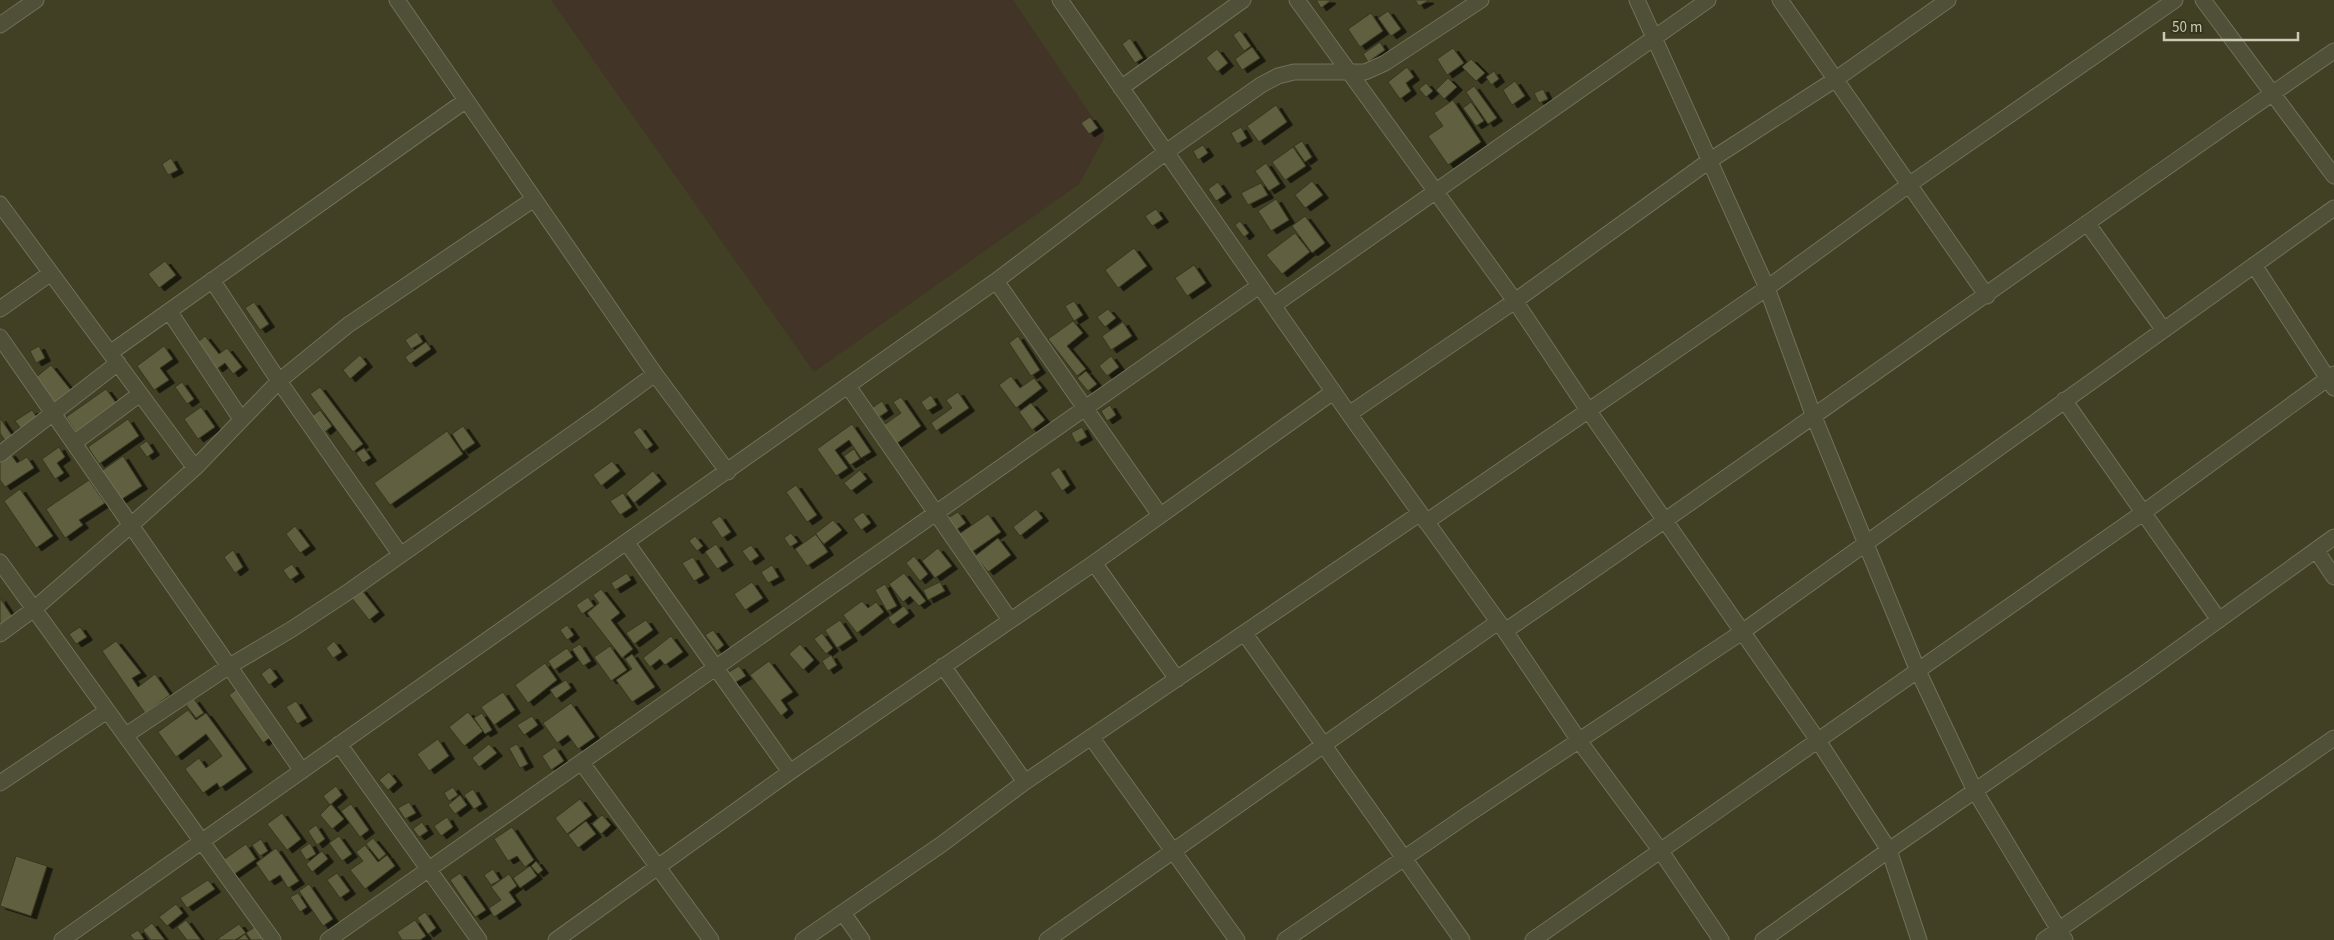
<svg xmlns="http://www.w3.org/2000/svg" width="2334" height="940" font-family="'Source Sans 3',sans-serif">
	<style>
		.green { fill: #423426 }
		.building { fill: #605f40; stroke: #38371f; filter: url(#shadow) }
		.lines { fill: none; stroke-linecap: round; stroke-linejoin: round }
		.street-casing { stroke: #717059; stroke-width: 17 }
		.street { stroke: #505039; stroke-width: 15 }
	</style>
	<defs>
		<filter id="shadow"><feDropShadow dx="5.5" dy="3" stdDeviation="0" flood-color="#0009"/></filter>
	</defs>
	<rect width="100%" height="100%" fill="#413f24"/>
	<path class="green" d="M551 0H1013L1105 136 1079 184 814 372Z"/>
	<path class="building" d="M1316 0H1330V1L1321 8Z
		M1415 0H1428V1L1419 6Z
		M1388 11 1401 29 1391 36 1378 18Z
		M1371 13 1383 31 1360 47 1348 29Z
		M1240 30 1251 46 1244 51 1233 35Z
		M1130 38 1143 58 1135 63 1122 44Z
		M1380 42 1385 50 1368 62 1363 54Z
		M1252 47 1260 58 1242 70 1235 59Z
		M1453 48 1464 63 1447 75 1437 59Z
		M1217 49 1228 63 1217 72 1206 58Z
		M1471 59 1485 73 1476 81 1462 67Z
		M1407 67 1414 77 1406 83 1411 91 1400 99 1388 82Z
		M1494 71 1499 79 1491 85 1486 77Z
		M1448 78 1457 87 1444 99 1436 90Z
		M1515 81 1525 96 1512 105 1503 90Z
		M1426 83 1433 91 1426 97 1419 89Z
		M1474 86 1497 118 1488 124 1466 92Z
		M1543 89 1548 99 1539 103 1534 93Z
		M1453 100 1481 142 1448 165 1428 136 1443 126 1434 113Z
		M1471 102 1484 121 1476 126 1463 108Z
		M1276 105 1287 122 1259 142 1247 126Z
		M1090 117 1098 128 1089 134 1081 123Z
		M1241 127 1247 138 1237 144 1231 133Z
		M1302 141 1312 157 1305 162 1294 146Z
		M1203 145 1208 153 1198 160 1193 151Z
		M1293 147 1306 166 1285 180 1272 162Z
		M171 158 178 170 168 175 162 164Z
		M1266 163 1280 184 1269 191 1255 171Z
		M1312 181 1323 195 1305 208 1295 195Z
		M1218 182 1226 194 1216 201 1208 189Z
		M1261 183 1268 195 1248 205 1241 193Z
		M1276 199 1289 220 1271 231 1258 211Z
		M1156 209 1163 219 1152 226 1145 216Z
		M1305 216 1325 243 1312 253 1292 226Z
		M1240 221 1249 233 1244 237 1235 225Z
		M1295 233 1310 252 1282 274 1266 255Z
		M1134 248 1147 266 1118 288 1105 270Z
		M165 261 176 275 159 288 148 274Z
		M1194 265 1206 283 1187 296 1175 278Z
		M1074 301 1083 315 1074 321 1065 306Z
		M254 302 269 324 260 330 245 308Z
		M1108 309 1116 318 1105 327 1097 317Z
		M1073 321 1083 333 1067 346 1086 369 1077 376 1048 339Z
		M1123 322 1132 336 1111 350 1102 336Z
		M417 332 423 342 411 349 405 340Z
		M205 336 219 354 227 348 242 367 233 374 225 363 217 369 197 343Z
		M1018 336 1040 370 1031 376 1009 343Z
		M426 342 431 349 410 364 405 357Z
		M39 346 45 358 36 363 30 351Z
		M164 346 173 359 160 368 169 380 154 390 137 366Z
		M360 355 367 364 350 379 343 370Z
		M1111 356 1119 367 1107 376 1099 366Z
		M51 365 74 394 57 407 35 378Z
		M1086 371 1097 384 1088 391 1077 378Z
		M1011 376 1020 388 1034 378 1042 388 1016 408 999 385Z
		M182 382 194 399 187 404 175 387Z
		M320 387 363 444 353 452 310 394Z
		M106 389 117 404 76 432 66 417Z
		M958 392 969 408 936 431 931 423 952 408 946 400Z
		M931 395 937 405 927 411 921 402Z
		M901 397 921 426 896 444 884 425 901 413 893 402Z
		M882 401 888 411 879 417 872 408Z
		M1031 403 1045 420 1032 430 1019 412Z
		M1110 405 1116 415 1107 421 1101 411Z
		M201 407 215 427 198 439 184 419Z
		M32 410 38 419 22 430 15 421Z
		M320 410 332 426 325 432 312 416Z
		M0 418 13 437 6 442 0 433Z
		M128 419 139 436 99 464 88 447Z
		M852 424 871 452 861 458 849 440 835 450 848 468 836 476 817 449Z
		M463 426 475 443 463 451 452 434Z
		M640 427 653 445 646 450 633 432Z
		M1082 427 1087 437 1076 443 1071 433Z
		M447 431 463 454 390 505 374 483Z
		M147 441 154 452 147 457 139 446Z
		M59 447 65 457 57 463 64 473 55 479 42 459Z
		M364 448 371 458 363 463 356 453Z
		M854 449 860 459 850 465 844 456Z
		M10 453 17 463 27 457 34 468 5 487 0 480V459Z
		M123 456 142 486 116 503 97 474Z
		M612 461 620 471 601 486 593 475Z
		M1059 467 1070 485 1062 491 1050 473Z
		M860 470 867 479 851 491 844 483Z
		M653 471 661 481 634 503 626 493Z
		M89 480 105 503 79 520 83 525 65 538 46 509Z
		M796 485 817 515 807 522 786 492Z
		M20 489 53 536 36 548 4 501Z
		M623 493 632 507 620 515 610 501Z
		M1036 509 1043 518 1020 536 1013 527Z
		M863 512 871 523 861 530 853 519Z
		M958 512 966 523 956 530 948 518Z
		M988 514 1001 532 972 552 959 534Z
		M720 516 731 532 722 538 711 522Z
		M833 520 842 530 824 544 815 534Z
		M295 526 310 546 300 553 286 534Z
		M791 533 798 542 790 547 784 538Z
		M816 534 828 552 807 566 795 549Z
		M695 536 703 546 697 551 689 541Z
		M998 538 1011 555 988 572 975 556Z
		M716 544 728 562 717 569 705 552Z
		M751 545 759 556 750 562 742 551Z
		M938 548 952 566 935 578 922 561Z
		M233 550 243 567 235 573 224 557Z
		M914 556 928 574 920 581 906 563Z
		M693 557 704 575 694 581 682 563Z
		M292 564 299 574 290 580 283 570Z
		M772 565 779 577 768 583 761 572Z
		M627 573 631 580 615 590 611 583Z
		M904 573 926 601 919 606 910 596 903 602 889 584Z
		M752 582 763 598 745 610 734 594Z
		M940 582 945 591 928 600 923 590Z
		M885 584 897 606 887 611 875 590Z
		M361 589 379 612 369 620 351 597Z
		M601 589 620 613 611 620 633 649 622 658 587 613 599 603 593 595Z
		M588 597 594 606 582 614 576 605Z
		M0 598 16 622 0 631Z
		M862 601 868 608 876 602 884 612 857 633 843 615Z
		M904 606 909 613 893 625 888 618Z
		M646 620 653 630 634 644 626 633Z
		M840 620 852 638 837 648 825 630Z
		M567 625 574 635 567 640 560 630Z
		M80 627 87 637 76 644 69 634Z
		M713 630 724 645 717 651 705 635Z
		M822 633 833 648 826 654 814 639Z
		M671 636 683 652 665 665 660 659 650 667 643 658Z
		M116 641 141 673 132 678 138 687 155 674 170 695 145 713 102 651Z
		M334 641 342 652 333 658 326 648Z
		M580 644 591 661 583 666 572 649Z
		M800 644 814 660 803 670 789 654Z
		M610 646 627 670 611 681 594 657Z
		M567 648 573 657 554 670 548 661Z
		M632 654 655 687 632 702 616 680 632 669 625 659Z
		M831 655 837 665 828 671 822 661Z
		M769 661 793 692 781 700 788 710 781 716 750 675Z
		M545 663 557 680 528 703 515 685Z
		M739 666 746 676 731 685 724 675Z
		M270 667 278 678 269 685 261 674Z
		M566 680 571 688 556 699 550 690Z
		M238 688 272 736 263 743 229 695Z
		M503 692 515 710 494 725 481 707Z
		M194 699 204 713 196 718 186 705Z
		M296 701 307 718 297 724 286 707Z
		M571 703 595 737 578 749 568 735 557 743 543 723Z
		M188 710 196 720 206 713 247 769 220 788 217 783 203 793 185 769 199 758 206 768 222 756 206 734 176 757 158 732Z
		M468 712 483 731 464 746 449 727Z
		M482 713 492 730 485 734 474 718Z
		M532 716 538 725 524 735 517 725Z
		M438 739 449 756 429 771 417 754Z
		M489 744 497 753 479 767 472 758Z
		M517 744 528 764 520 768 509 748Z
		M555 747 564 761 551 770 542 756Z
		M389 772 397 782 388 790 379 780Z
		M336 786 342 795 330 805 323 796Z
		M453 787 458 795 449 801 444 793Z
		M473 789 482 804 474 809 464 795Z
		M460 795 467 805 455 814 448 805Z
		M580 799 592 815 567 834 555 818Z
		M409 802 416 813 405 819 398 808Z
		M331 804 344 819 332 829 320 815Z
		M351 804 369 830 360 837 341 811Z
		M282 813 301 839 287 850 267 824Z
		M602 815 611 825 601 834 592 824Z
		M447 817 453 827 441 836 434 826Z
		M586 821 596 834 578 848 568 835Z
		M422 822 428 831 419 837 413 829Z
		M316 825 325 839 317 845 308 831Z
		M512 827 534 860 525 867 517 856 508 861 494 839Z
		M339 836 352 854 342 861 329 843Z
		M373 838 386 854 379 860 366 844Z
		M261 839 268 851 260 856 252 845Z
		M310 843 316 854 306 860 300 850Z
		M246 844 256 859 233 875 223 860Z
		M365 845 378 862 387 855 395 866 365 889 350 870 363 861 356 852Z
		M276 848 299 881 288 888 280 875 269 882 256 863Z
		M322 851 328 859 312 872 306 864Z
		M16 856 47 866 31 916 0 906Z
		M536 861 543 870 538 874 531 866Z
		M530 866 537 876 520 888 513 878Z
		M493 869 500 880 491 885 484 875Z
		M337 873 350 891 340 898 327 880Z
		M460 873 486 910 475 917 450 880Z
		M509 874 517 886 509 892 516 902 494 917 489 908 501 900 491 887Z
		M208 880 215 889 187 908 180 898Z
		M309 884 333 919 323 926 299 891Z
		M298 893 307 907 300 912 290 897Z
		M176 904 183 913 167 926 159 917Z
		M425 912 436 928 428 934 417 918Z
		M186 920 201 940H187L177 927Z
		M415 920 426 936 420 940H402L397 932Z
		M263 921 272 940H251L246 933Z
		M152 923 165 940H151L143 930Z
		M239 924 246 933 235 940H216Z
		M138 930 144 939 142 940H134L130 935Z
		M245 934 249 940H237Z"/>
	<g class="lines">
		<defs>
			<path id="street" d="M397 0 655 374 728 472
				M1060 0 1349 414 1505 631 1580 742 1660 850 1721 940
				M1297 0 1515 301 1588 410 1817 739 1889 850 1919 940
				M1637 0 1767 288 1814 417 1918 671 1975 791 2065 940
				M1780 0 1987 296
				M2203 0 2334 176
				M0 25 36 0
				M1121 88 1243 0
				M0 204 195 468
				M2087 223 2163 329
				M2254 265 2334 388
				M212 280 279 381 400 554
				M996 281 1160 515
				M1274 305 1708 0
				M0 309 51 273
				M169 311 241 419
				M0 337 302 771
				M110 353 465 101
				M848 386 1010 620
				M2064 400 2219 620
				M1349 414 1515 301 1709 161 1836 79 1948 0
				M74 443 140 394
				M0 454 118 363
				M1426 522 1767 288 1910 184 2175 0
				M627 543 790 772
				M2316 550 2334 577
				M0 562 273 940
				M1094 563 1177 679
				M1505 631C1783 441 2056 242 2334 51
				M0 634 34 609 130 526 195 468 279 381 348 325 534 199
				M1245 634 1462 940
				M943 666 1025 782
				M126 735 228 667 292 629 351 590 595 418 655 374
				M1091 737 1237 940
				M339 744 479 940
				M582 763 711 940
				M0 783 107 711
				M843 913 862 940
				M62 940 996 281 1166 152 1261 85 1278 76 1294 72H1365L1385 63 1481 0
				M328 940 1259 286
				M556 940 790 772 1094 563 1333 392
				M803 940 942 844 1025 782 1419 514
				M1047 940 1498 622
				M1285 940 1467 815 1742 632 2334 208
				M1533 940 2144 512 2334 374
				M1763 940 1889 850 2141 676 2334 537
				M2044 940 2334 738"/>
		</defs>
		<use href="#street" class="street-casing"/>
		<use href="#street" class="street"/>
	</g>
	<path d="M2164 32v8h134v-8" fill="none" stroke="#cbcbb5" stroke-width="2.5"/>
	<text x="2172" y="32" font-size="15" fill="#cbcbb5" stroke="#36351d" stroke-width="4" paint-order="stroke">50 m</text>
</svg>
